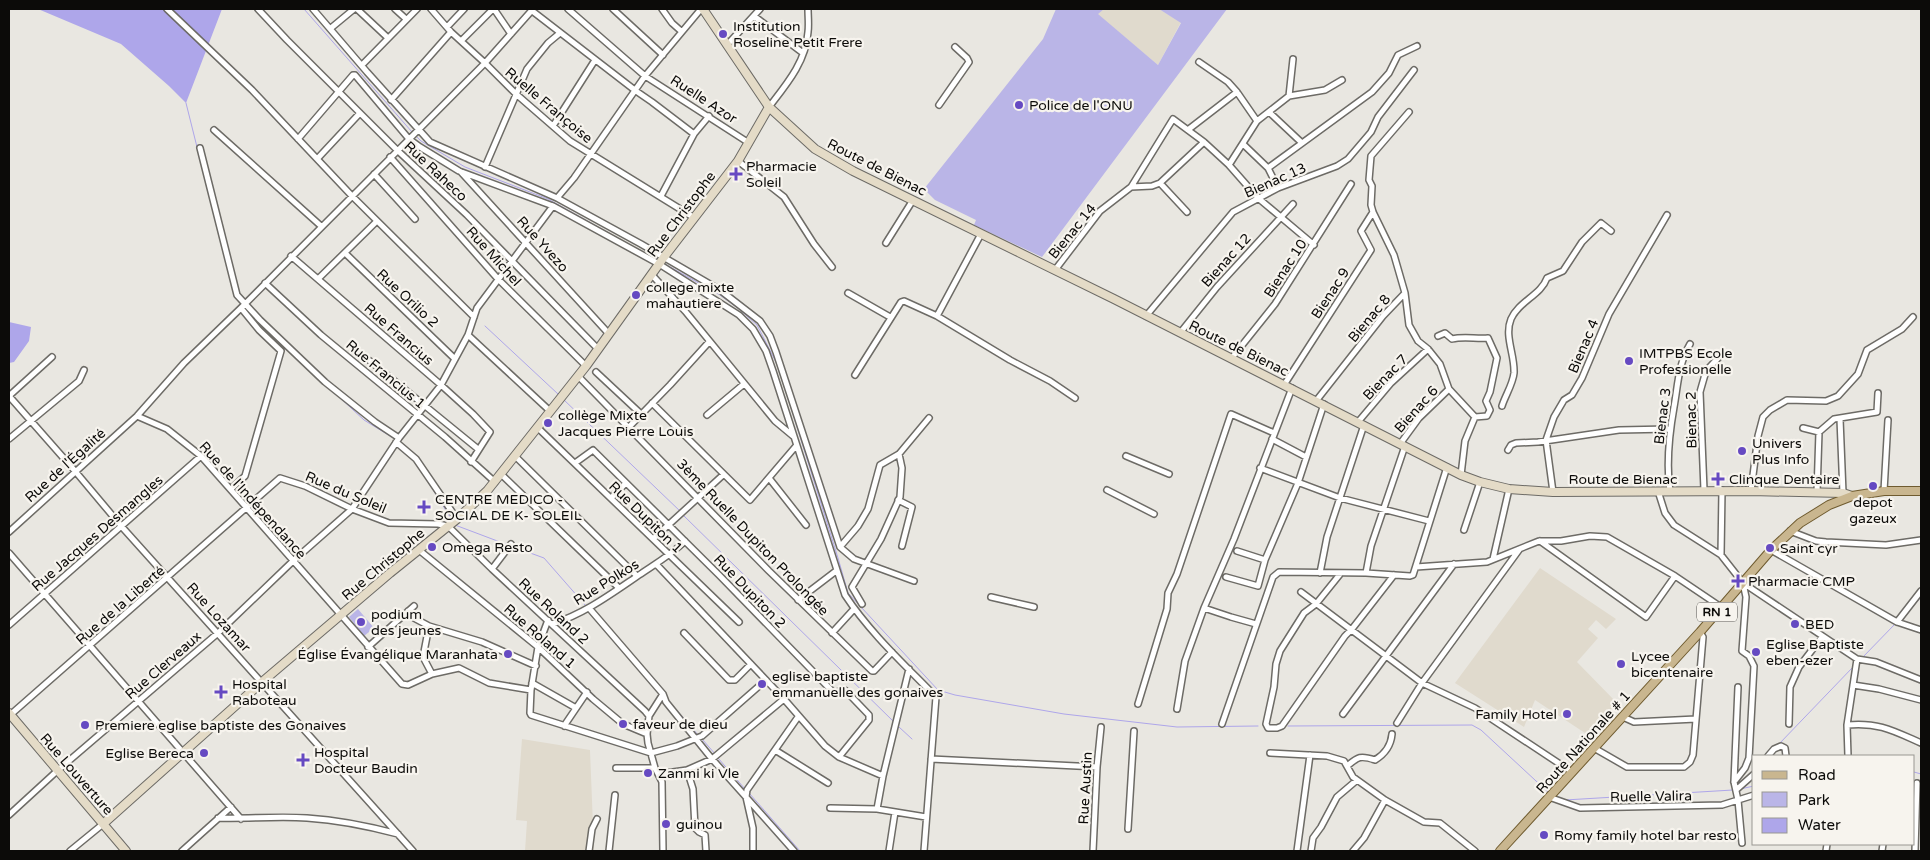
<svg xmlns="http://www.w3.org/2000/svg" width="1930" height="860" font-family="'Varela Round',sans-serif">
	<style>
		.built { fill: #e0dacd }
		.green { fill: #bab5e7 }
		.water { fill: #aea6ea }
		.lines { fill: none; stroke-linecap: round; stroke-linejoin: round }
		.stream { stroke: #aea6ea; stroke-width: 1 }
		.street-casing { stroke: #6d6b66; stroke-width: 8 }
		.secondary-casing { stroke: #6d6b66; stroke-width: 10 }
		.primary-casing { stroke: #6f5b2f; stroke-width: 10 }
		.street { stroke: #fff; stroke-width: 5 }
		.secondary { stroke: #e4dbc7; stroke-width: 8 }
		.primary { stroke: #c9b68f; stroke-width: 8 }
		.poi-dot { fill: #664ac2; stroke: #f7f4ee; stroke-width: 2 }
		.labels { text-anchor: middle; stroke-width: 4.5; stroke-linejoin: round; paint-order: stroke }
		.shield { fill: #f7f4ee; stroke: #52514e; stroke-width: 1 }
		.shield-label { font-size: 12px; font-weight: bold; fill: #0c0b09 }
		.poi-label { font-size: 14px; fill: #0c0b09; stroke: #f7f4ee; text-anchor: start }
		.street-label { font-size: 14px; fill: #0c0b09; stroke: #f7f4ee }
	</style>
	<rect width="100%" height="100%" fill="#e9e7e1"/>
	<path class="built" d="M1104 9H1159L1181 22 1158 65 1097 14Z
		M1540 568 1616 619 1606 629 1596 620 1588 629 1598 638 1577 662 1617 703 1588 735 1535 700 1524 727 1455 683Z
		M522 739 590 750 594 851H525L527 821 516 820Z"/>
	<path class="green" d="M1056 9H1104L1098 14 1158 65 1181 23 1159 9H1227L1042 257 974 225 976 220 935 200 924 189 1043 39Z
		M358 609 374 628 364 636 349 617Z"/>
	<path class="water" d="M38 9H222L186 103 169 86 121 44Z
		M9 322 31 327 29 341 14 362 9 363Z"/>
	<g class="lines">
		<path class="stream" d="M304 9 412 132
			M186 103 207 187
			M415 135 421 141 465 167 548 199 657 260
			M663 263 720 295 739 309 757 325 778 366 838 558 848 593 938 690 955 695 1064 714 1177 727 1258 726
			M485 326 558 394
			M337 395 364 420 395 439
			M563 399 681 512
			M425 477 452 520
			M683 515 893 721
			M455 525 508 545
			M511 546 544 558 586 606
			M1913 606 1921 597
			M1862 658 1896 623
			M667 699 699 736
			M1288 726 1472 725 1481 730 1549 793
			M899 727 912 739
			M702 739 716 755
			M1779 744 1854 666
			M718 758 745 789
			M1914 772 1921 774
			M1740 789 1754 786
			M749 793 800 851
			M1565 800 1733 790"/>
		<defs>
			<path id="street" d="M167 9 252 90 352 196 474 317
				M258 9 287 40 397 150 467 215 598 349
				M313 9 367 72 430 142 557 198 641 244 720 290 760 321 770 336 776 352 840 547 854 559 914 581
				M357 9 388 38
				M395 9 406 19
				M431 9 451 32 485 63 516 94 570 141 693 217
				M494 9 511 34
				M568 9 645 76 749 143
				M613 9 663 55
				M662 9 672 23 681 31
				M531 10 636 91 652 102 694 134
				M754 16 803 53
				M447 27 464 9
				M331 28 354 9
				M461 41 493 9
				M727 45 760 9
				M1199 62 1228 82 1237 92
				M362 65 417 9
				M1289 96 1293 59
				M391 100 451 32
				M939 105 969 62 967 58 955 47
				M769 107C786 85 806 62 808 32 809 25 808 16 808 9
				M1269 112 1302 143
				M553 126 595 60
				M1189 129 1237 92 1257 121
				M214 130 321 226
				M298 139 353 75H355L409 139 420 147 459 171 553 206 659 264 739 315 753 329 766 351 773 371 845 595C870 633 904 664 936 697L924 851
				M1243 144 1268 168
				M200 148 237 295 260 320 325 382 375 422 399 438
				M390 157 498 279 586 366
				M318 158 360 113
				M738 161 784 197 814 244 832 267
				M1229 165 1257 121 1289 96 1325 90 1342 80
				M485 167 527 69 548 43 560 33
				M461 172 609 334
				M374 174 415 219
				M1160 183 1187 212
				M1131 187 1173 119 1204 142 1229 165 1258 198 1314 245
				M1278 188 1268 168 1372 92 1389 73 1398 55 1417 46
				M661 196 694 134 709 116
				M557 198 574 178 645 76 701 9
				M886 243 913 200
				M345 253 455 359
				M291 256 441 385 473 414 490 432 471 462
				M1055 270 1100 211 1131 187 1152 186 1160 183 1204 142
				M652 275 685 311 775 421 793 436
				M318 279 377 221
				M265 283 321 335 445 437 495 482
				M848 293 890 317
				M1405 293 1409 325 1418 341 1428 349 1440 364 1449 389 1475 417 1487 416 1490 410 1486 401 1490 392 1497 358 1488 338C1476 339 1463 336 1452 339L1445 333 1438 336
				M937 316 1010 360 1050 381 1075 398
				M1146 316 1233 212 1278 188 1337 166 1348 159 1371 132 1378 117 1414 70
				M1180 333 1217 287 1293 204
				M468 335 550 411
				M1231 359 1275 304 1351 184
				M370 361 478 449
				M596 372 641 414
				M855 375 901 302 904 301 937 316 981 234
				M578 376 769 571 872 671H874L892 652
				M1284 385 1371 250 1361 231 1373 212
				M9 396 75 471 122 527 413 851
				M9 396 52 357
				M1316 401 1383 316 1405 293 1394 255 1373 212 1371 205 1372 186 1369 180 1371 156 1409 112
				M652 403 750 500 796 446
				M1502 406C1505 396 1513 384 1514 373 1515 355 1504 336 1511 319 1519 301 1541 295 1547 278L1563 271 1582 242 1601 223 1611 231
				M707 415 744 384
				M137 416 167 429 201 456 402 684 408 685 432 674 459 668 489 683 531 690 538 647 548 620
				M1840 419 1843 493
				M1358 422 1391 383 1428 349
				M629 427 670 385 709 342
				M538 428 739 622
				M1803 428 1819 432 1834 419 1877 412 1878 393
				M9 439 79 381 84 370
				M1272 439 1306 457
				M396 442 416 459 457 519
				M1400 444 1419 418 1449 389
				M1508 450 1511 445 1516 443 1538 442 1619 430 1670 429
				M515 456 637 576
				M1126 456 1169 474
				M575 463 593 450 719 575 833 692 836 693 842 689 845 690 869 715V720L839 757
				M1260 468 1340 498 1429 521
				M501 474 619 588
				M1461 475 1465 441 1475 417
				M769 478 806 525
				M231 489 245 476 281 351 259 330 241 308
				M1107 490 1154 514
				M1704 490 1700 392 1706 371 1720 356
				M1658 491 1665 513 1674 525 1721 555 1743 583 1857 659 1876 662 1921 680
				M1751 491 1758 436 1763 417 1770 410 1787 400 1826 401 1838 396 1858 374 1867 350 1902 329 1913 317
				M1884 491 1888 420
				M1553 492 1546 440 1554 417 1564 400 1572 395 1582 378 1609 314 1667 215
				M1670 492C1666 463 1669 435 1674 407 1678 385 1678 365 1690 344
				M1817 492 1819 432
				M611 498 626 483
				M898 500 912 507 902 546
				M1464 530 1480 482
				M1790 531 1816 541 1826 542 1886 545 1921 540
				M9 532 137 416 184 363 241 308 485 63 533 9
				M653 539 723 475
				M1540 541 1646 617 1675 576
				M840 547 858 526 868 509 880 465 899 454 929 418
				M419 550 538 647 593 699 623 724 647 734
				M1771 550 1897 622 1921 630
				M1237 551 1265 560
				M9 553 241 819
				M1721 555 1722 490
				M1493 559 1509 489
				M656 564 784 699 825 746 839 757 883 776
				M1416 567 1487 562 1539 541H1561L1590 536 1607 537 1675 576 1721 607
				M492 569 511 544
				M1320 573 1327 537 1364 425
				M1341 573 1316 604 1304 613 1280 651 1276 664 1274 687 1266 724 1268 728H1277L1282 726 1345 636 1352 629 1394 575
				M1366 573 1410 576 1413 575 1447 467
				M1226 577 1258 586 1265 560 1298 483 1324 404
				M1301 592 1422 683 1475 708 1572 772
				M991 597 1034 607
				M798 600 836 571
				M862 604 852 587 881 539 900 497 902 468 899 454
				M589 608 663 694 666 702 712 759 794 851
				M1204 608 1231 617 1256 624
				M408 611 414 618 429 626
				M1897 622 1921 591
				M552 624C584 614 611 594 639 575 655 564 671 555 685 541
				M9 625 201 456
				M684 633 729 680H735L751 664
				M832 633 854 609
				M368 647 414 606
				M432 674 423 657 429 626 482 642 536 666
				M532 683 576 708
				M1853 685 1879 689 1921 700
				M1738 687 1734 782 1738 800 1742 843
				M531 690 530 713 531 715 651 753 677 746 702 736 766 680
				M1138 704 1167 609 1168 593 1177 574 1231 414 1274 433
				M1177 709 1185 661 1204 608 1234 539 1292 388
				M1343 714 1454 564
				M9 716 280 478 305 486 352 509 389 523 438 524 448 526 492 569 645 711 649 716 647 734 648 743 655 768 662 782 663 851
				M649 716 663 694
				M1623 717 1634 722 1696 719
				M1397 723 1422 683 1519 550
				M1222 724 1273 577 1279 572 1366 573 1371 546 1405 446
				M1789 724 1790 687 1799 667 1822 637
				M1847 725C1879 722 1894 731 1921 743
				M564 726 587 692
				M1594 748 1627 767H1684L1690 762 1693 755 1703 637 1700 632
				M775 750 828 783
				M1270 753 1327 756 1344 761 1353 777 1385 800 1424 822 1440 823 1475 851
				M1768 756 1774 749 1781 746 1785 748 1786 756
				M1848 756 1847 725 1857 659
				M931 759 1097 767
				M1347 766C1358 757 1360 755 1375 760 1385 754 1391 745 1392 734
				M616 768H655
				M687 770 693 789 695 828 699 832 705 835 706 851
				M659 774 687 770 712 759 784 699
				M1734 782 1745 768 1749 758 1754 666 1749 656 1742 651 1746 597 1743 583
				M1736 790 1754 774
				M1549 797 1580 808 1722 805 1754 795
				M830 808 877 809 926 817
				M877 809 883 776 909 669
				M9 815 57 771 218 633 293 561 352 509 399 438 441 385 468 335 477 308 553 206
				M218 818C247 819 277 816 307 818 338 820 368 826 398 834
				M1128 829 1134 731
				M70 851 103 824
				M182 851 231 807
				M589 851 592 829 597 819
				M609 851 615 795
				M753 851V828L746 797 747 790 798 717
				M889 851 895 812
				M1093 851 1097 767 1101 727
				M1297 851 1310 755
				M1311 851 1313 838 1321 827 1337 797 1357 780
				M1353 851 1364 838 1385 800
				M1826 851 1827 844
				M1882 851 1883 844
				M1915 851 1917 783"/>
			<path id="secondary" d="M703 9 769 107 815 149 853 171 1114 299 1461 475 1480 482 1509 489 1553 492 1751 491 1843 493 1852 496
				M9 713 126 851
				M103 824 262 682 390 573 457 519 487 491 586 366 664 257 738 161 769 107"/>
			<path id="primary" d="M1500 851 1700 632 1771 550 1800 523 1829 505 1852 496 1884 491H1921"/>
		</defs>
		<use href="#street" class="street-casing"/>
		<use href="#secondary" class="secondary-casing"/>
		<use href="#primary" class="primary-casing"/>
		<use href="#street" class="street"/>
		<use href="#secondary" class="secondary"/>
		<use href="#primary" class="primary"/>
	</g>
	<g class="poi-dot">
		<circle cx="723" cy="34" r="5"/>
		<circle cx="1019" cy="105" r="5"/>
		<path d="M733.5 166.5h5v5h5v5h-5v5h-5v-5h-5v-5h5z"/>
		<circle cx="636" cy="295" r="5"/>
		<circle cx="1629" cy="361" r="5"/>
		<circle cx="548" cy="423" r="5"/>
		<circle cx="1742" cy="451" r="5"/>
		<path d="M1715.5 471.5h5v5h5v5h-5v5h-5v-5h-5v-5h5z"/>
		<circle cx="1873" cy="486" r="5"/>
		<path d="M421.5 499.5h5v5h5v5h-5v5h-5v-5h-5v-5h5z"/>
		<circle cx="432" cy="547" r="5"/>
		<circle cx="1770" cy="548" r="5"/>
		<path d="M1735.5 573.5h5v5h5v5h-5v5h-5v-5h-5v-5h5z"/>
		<circle cx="361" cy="622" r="5"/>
		<circle cx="1795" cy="624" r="5"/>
		<circle cx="1756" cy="652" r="5"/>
		<circle cx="508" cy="654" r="5"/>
		<circle cx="1621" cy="664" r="5"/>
		<circle cx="762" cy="684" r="5"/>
		<path d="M218.5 684.5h5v5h5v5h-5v5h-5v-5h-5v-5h5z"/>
		<circle cx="1567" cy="714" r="5"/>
		<circle cx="623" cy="724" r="5"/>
		<circle cx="85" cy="725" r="5"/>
		<circle cx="204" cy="753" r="5"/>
		<path d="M300.5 752.5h5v5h5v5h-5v5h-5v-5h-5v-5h5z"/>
		<circle cx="648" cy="773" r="5"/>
		<circle cx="666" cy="824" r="5"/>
		<circle cx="1544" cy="835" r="5"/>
	</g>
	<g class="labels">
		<rect class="shield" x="1697" y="602.5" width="40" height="19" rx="4"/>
		<g class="shield-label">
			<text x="1717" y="616">RN 1</text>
		</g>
		<g class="poi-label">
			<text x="733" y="31">Institution<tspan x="733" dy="16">Roseline Petit Frere</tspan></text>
			<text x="1029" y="110">Police de l'ONU</text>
			<text x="746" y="171">Pharmacie<tspan x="746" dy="16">Soleil</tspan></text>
			<text x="646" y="292">college mixte<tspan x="646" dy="16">mahautiere</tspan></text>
			<text x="1639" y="358">IMTPBS Ecole<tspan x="1639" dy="16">Professionelle</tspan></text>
			<text x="558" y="420">collège Mixte<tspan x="558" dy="16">Jacques Pierre Louis</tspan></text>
			<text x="1752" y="448">Univers<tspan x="1752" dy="16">Plus Info</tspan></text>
			<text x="1729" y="484">Clinque Dentaire</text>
			<text x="435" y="504">CENTRE MEDICO -<tspan x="435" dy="16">SOCIAL DE K- SOLEIL</tspan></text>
			<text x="1873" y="507" text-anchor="middle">depot<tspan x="1873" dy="16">gazeux</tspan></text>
			<text x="442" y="552">Omega Resto</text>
			<text x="1780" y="553">Saint cyr</text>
			<text x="1748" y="586">Pharmacie CMP</text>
			<text x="371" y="619">podium<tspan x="371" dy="16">des jeunes</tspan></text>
			<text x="1805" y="629">BED</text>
			<text x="1766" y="649">Eglise Baptiste<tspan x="1766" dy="16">eben-ezer</tspan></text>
			<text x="498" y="659" text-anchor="end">Église Évangélique Maranhata</text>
			<text x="1631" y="661">Lycee<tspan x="1631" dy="16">bicentenaire</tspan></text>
			<text x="772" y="681">eglise baptiste<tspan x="772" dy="16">emmanuelle des gonaives</tspan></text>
			<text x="232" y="689">Hospital<tspan x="232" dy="16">Raboteau</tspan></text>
			<text x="1557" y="719" text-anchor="end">Family Hotel</text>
			<text x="633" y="729">faveur de dieu</text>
			<text x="95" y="730">Premiere eglise baptiste des Gonaives</text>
			<text x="314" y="757">Hospital<tspan x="314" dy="16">Docteur Baudin</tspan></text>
			<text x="194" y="758" text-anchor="end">Eglise Bereca</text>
			<text x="658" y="778">Zanmi ki Vle</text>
			<text x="676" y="829">guinou</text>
			<text x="1554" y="840">Romy family hotel bar resto</text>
		</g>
		<g class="street-label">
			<text transform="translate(704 99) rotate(33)" y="5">Ruelle Azor</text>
			<text transform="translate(549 105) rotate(40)" y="5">Ruelle Françoise</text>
			<text transform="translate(877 167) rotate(27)" y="5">Route de Bienac</text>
			<text transform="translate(436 171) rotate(43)" y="5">Rue Raheco</text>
			<text transform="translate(1275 180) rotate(-24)" y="5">Bienac 13</text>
			<text transform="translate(681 214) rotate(-53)" y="5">Rue Christophe</text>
			<text transform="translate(1072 231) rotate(-51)" y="5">Bienac 14</text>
			<text transform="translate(543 244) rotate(48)" y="5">Rue Yvezo</text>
			<text transform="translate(494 256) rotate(48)" y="5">Rue Michel</text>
			<text transform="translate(1226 260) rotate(-48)" y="5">Bienac 12</text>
			<text transform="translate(1285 268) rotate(-57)" y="5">Bienac 10</text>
			<text transform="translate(1330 293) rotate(-57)" y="5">Bienac 9</text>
			<text transform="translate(408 298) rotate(43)" y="5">Rue Orilio 2</text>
			<text transform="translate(1369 318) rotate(-50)" y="5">Bienac 8</text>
			<text transform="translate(399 334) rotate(41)" y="5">Rue Francius</text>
			<text transform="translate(1583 346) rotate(-67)" y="5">Bienac 4</text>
			<text transform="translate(1239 348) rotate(26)" y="5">Route de Bienac</text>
			<text transform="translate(386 374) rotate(40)" y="5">Rue Francius 1</text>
			<text transform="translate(1385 377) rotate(-46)" y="5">Bienac 7</text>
			<text transform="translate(1416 409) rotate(-48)" y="5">Bienac 6</text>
			<text transform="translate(1662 416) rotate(-83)" y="5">Bienac 3</text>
			<text transform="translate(1691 420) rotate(-91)" y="5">Bienac 2</text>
			<text transform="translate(65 465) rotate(-42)" y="5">Rue de l'Égalité</text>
			<text x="1623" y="484">Route de Bienac</text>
			<text transform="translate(346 492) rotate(23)" y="5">Rue du Soleil</text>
			<text transform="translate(253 500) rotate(48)" y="5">Rue de l'Indépendance</text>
			<text transform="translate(646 517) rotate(44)" y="5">Rue Dupiton 1</text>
			<text transform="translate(97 533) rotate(-41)" y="5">Rue Jacques Desmangles</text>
			<text transform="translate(753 537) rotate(46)" y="5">3ème Ruelle Dupiton Prolongée</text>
			<text transform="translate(383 564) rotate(-40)" y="5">Rue Christophe</text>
			<text transform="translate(606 582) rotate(-32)" y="5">Rue Polkos</text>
			<text transform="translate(750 591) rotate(46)" y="5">Rue Dupiton 2</text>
			<text transform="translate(120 605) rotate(-41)" y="5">Rue de la Liberté</text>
			<text transform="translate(554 611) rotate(43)" y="5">Rue Roland 2</text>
			<text transform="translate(219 617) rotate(48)" y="5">Rue Lozamar</text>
			<text transform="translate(540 636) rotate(41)" y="5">Rue Roland 1</text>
			<text transform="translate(163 665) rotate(-41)" y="5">Rue Clerveaux</text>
			<text transform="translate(1583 742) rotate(-48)" y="5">Route Nationale # 1</text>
			<text transform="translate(77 774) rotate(49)" y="5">Rue Louverture</text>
			<text transform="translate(1085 788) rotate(-87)" y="5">Rue Austin</text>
			<text transform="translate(1651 796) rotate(-1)" y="5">Ruelle Valira</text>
		</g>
	</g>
	<rect width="1930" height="860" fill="none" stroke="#0c0b09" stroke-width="20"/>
	<rect x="1752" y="755" width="162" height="90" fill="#f7f4ee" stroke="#999792"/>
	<rect x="1762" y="771" width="25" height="8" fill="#c9b68f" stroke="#999792"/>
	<text x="1798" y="780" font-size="15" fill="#0c0b09">Road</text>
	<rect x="1762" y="792" width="25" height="15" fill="#bab5e7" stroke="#999792"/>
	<text x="1798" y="805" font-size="15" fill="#0c0b09">Park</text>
	<rect x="1762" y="818" width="25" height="15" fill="#aea6ea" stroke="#999792"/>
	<text x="1798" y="830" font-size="15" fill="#0c0b09">Water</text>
</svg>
